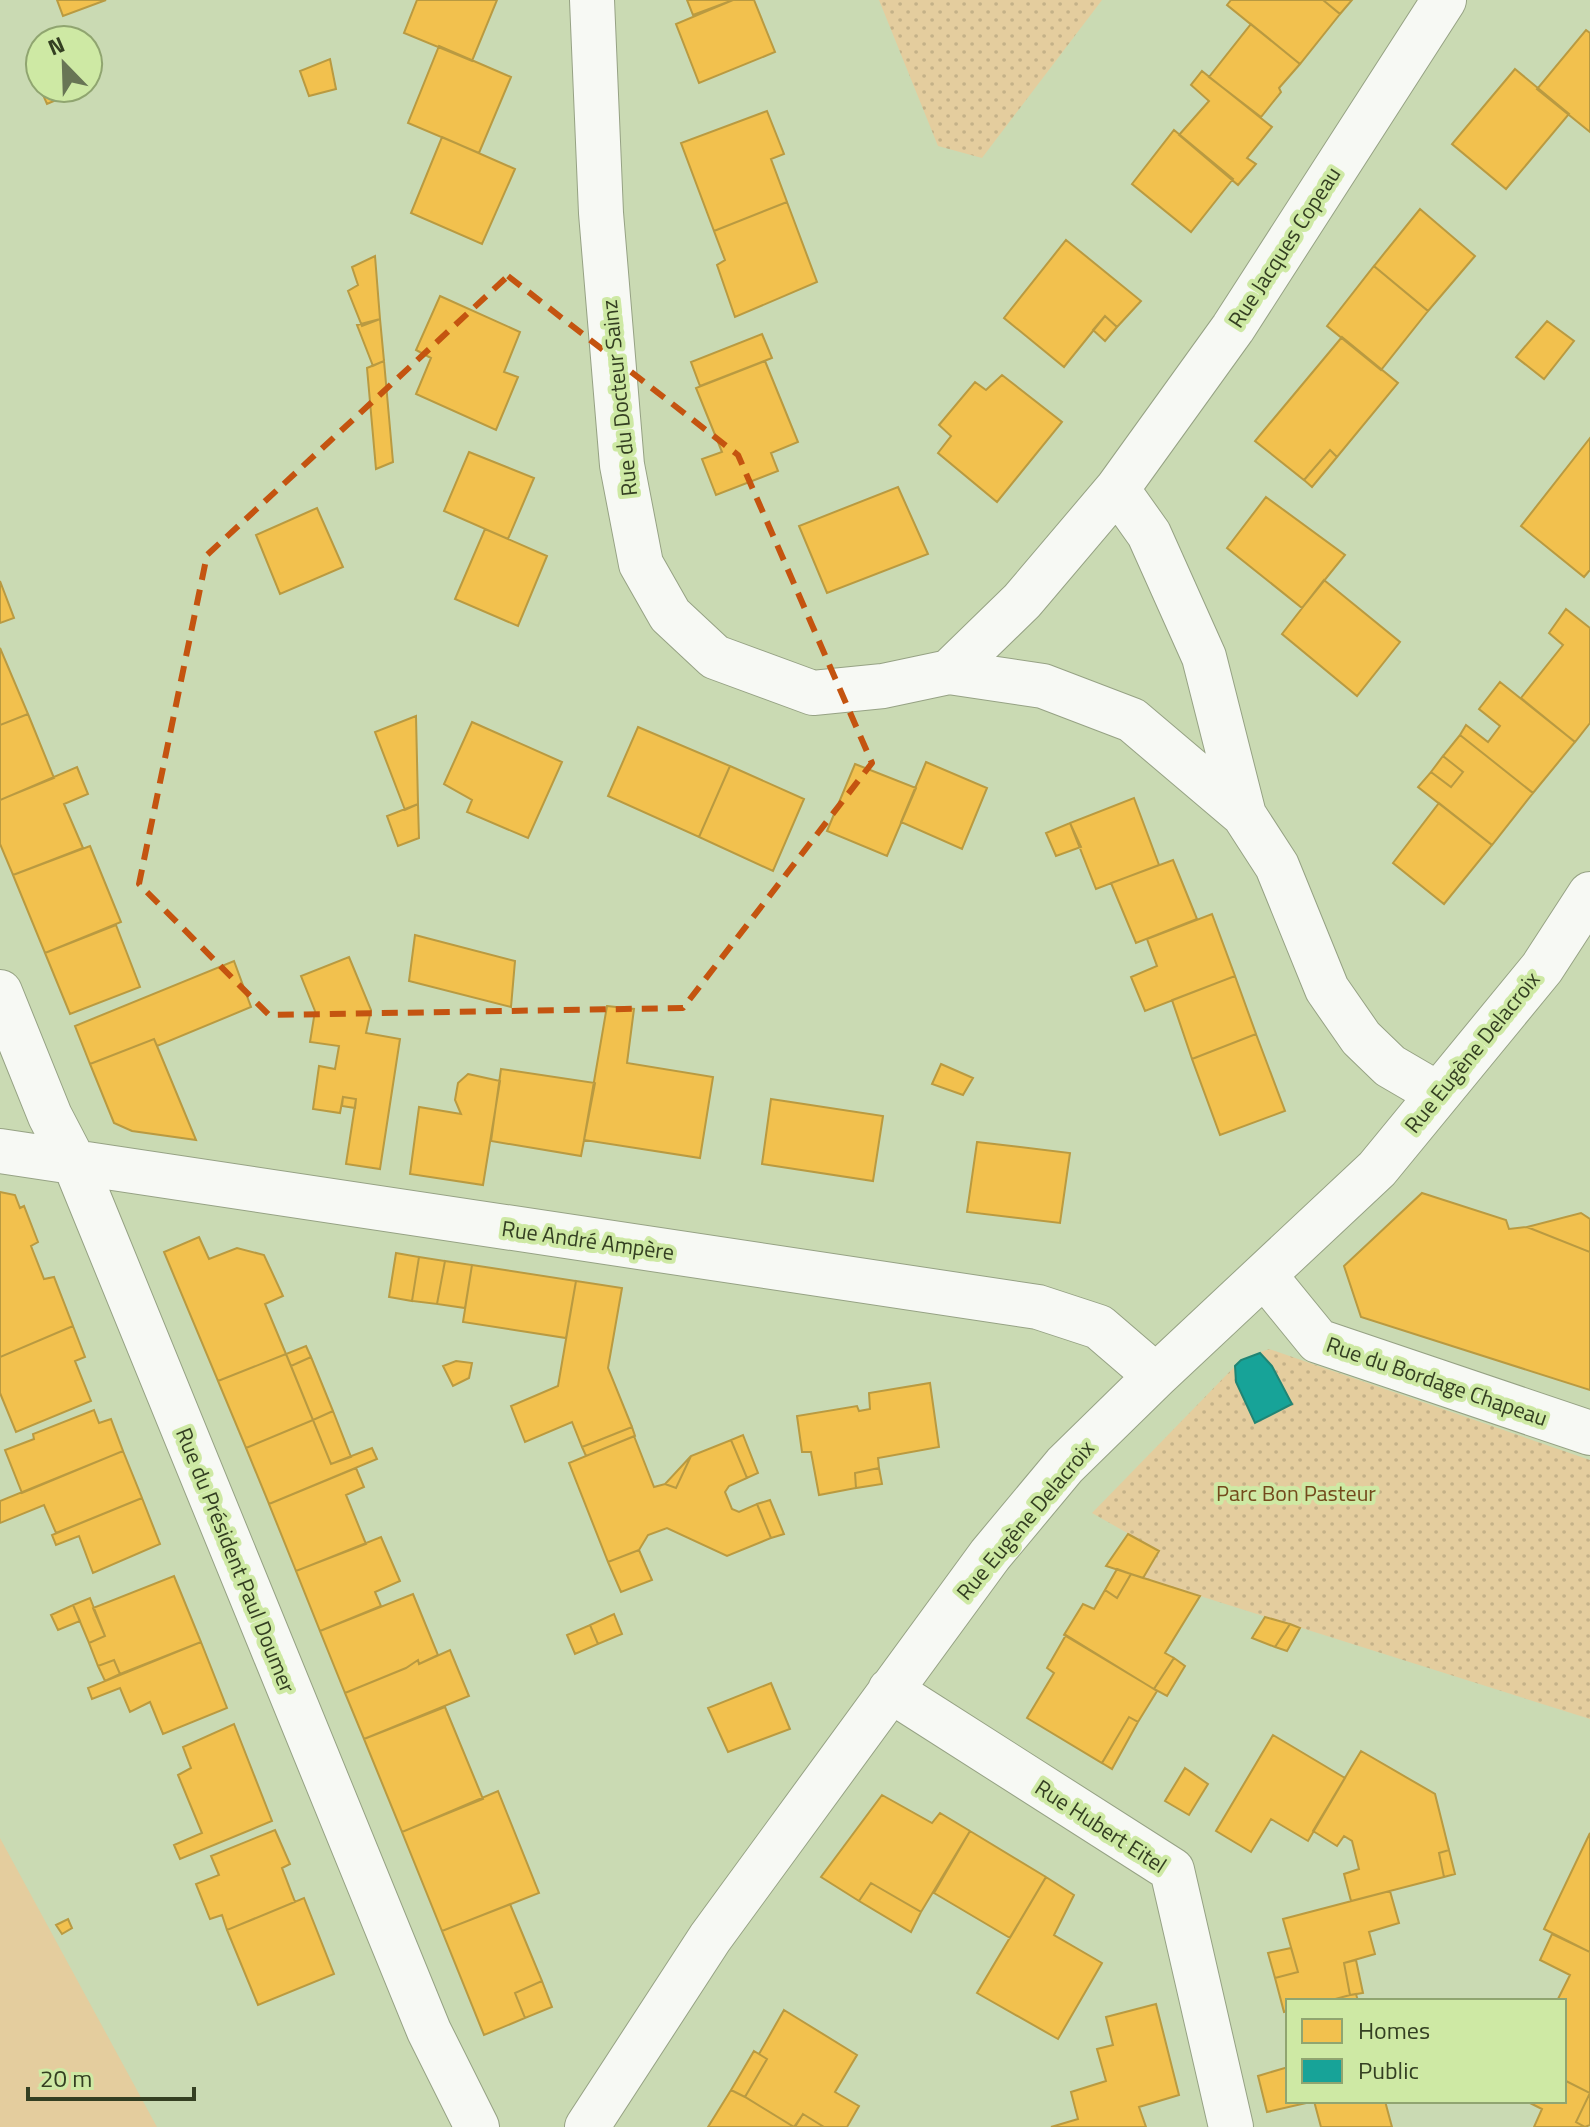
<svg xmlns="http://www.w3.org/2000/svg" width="1590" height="2127" font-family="'Titillium Web',sans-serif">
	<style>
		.green { fill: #e4cd9e }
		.park { fill: url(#park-dots) }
		.homes { fill: #f2c14e; stroke: #b99a41; stroke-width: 2 }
		.public { fill: #17a398; stroke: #208575; stroke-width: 2 }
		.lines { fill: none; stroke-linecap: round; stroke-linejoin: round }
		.minor-casing { stroke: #96a284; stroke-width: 46 }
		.minor { stroke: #f7f9f4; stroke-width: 44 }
		.marked { fill: none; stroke: #c45410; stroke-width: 6; stroke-dasharray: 16 10; stroke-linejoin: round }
		.labels { text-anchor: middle; stroke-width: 8; stroke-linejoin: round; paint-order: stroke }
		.street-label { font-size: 22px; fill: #343f22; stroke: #cee9a4 }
		.park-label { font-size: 22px; fill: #734a1c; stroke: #cee9a4 }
	</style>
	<defs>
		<pattern id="park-dots" width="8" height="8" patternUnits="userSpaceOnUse" patternTransform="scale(2)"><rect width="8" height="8" fill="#e4cd9e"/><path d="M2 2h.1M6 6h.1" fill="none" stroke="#c4b188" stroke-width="1.8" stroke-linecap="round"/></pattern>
	</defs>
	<rect width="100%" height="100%" fill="#cadab3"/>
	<path class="green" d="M0 1838 157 2127H0Z"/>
	<path class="park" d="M879 0H1102L982 158 938 146Z
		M1269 1349 1590 1460V1719L1143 1578 1159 1551 1092 1513 1241 1360Z"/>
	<path class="homes" d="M57 0H106L63 16Z
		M417 0H497L472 61 404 33Z
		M687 0H733L693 15Z
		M733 0H754L775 52 699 83 676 24Z
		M1231 0H1323L1340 14 1300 64 1227 5Z
		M1323 0H1352L1340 14Z
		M1251 24 1300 64 1279 88 1281 92 1261 117 1209 77Z
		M1586 30 1590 33V132L1537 89Z
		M439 46 511 77 479 153 408 123Z
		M330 59 336 89 309 96 300 71Z
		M1515 69 1569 114 1506 189 1452 144Z
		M1202 71 1272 127 1247 158 1256 164 1238 185 1179 135 1209 101 1191 85Z
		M40 88H56L61 98 47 104Z
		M767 111 784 154 771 159 787 202 714 231 681 143Z
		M1174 130 1233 179 1191 232 1132 184Z
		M442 137 515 169 482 244 411 213Z
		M787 202 817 282 735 317 717 265 725 260 714 231Z
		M1420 209 1475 256 1428 311 1374 266Z
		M1066 240 1141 301 1117 327 1105 316 1064 367 1004 318Z
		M375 256 380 319 362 326 348 291 358 285 352 267Z
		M1374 266 1428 311 1381 370 1327 326Z
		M440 296 520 332 504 372 518 377 496 430 416 394 431 358 416 350Z
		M1105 316 1117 327 1105 341 1093 330Z
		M380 319 384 361 373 366 357 325Z
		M1547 321 1574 341 1544 379 1516 357Z
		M762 334 772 358 700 386 691 362Z
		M1342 337 1398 383 1337 457 1330 450 1304 480 1255 441Z
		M384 361 393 462 376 469 367 368Z
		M765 361 798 442 771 453 778 471 716 495 702 459 722 452 696 388Z
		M1002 375 1062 422 997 502 938 453 951 436 939 425 975 382 986 390Z
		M1590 438V570L1584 577 1521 526Z
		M1330 450 1337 457 1312 487 1304 480Z
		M469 452 534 478 508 539 444 511Z
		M898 487 928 554 827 593 799 526Z
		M1266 497 1345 555 1302 608 1227 548Z
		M317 508 343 567 280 594 256 535Z
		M485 529 547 556 518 626 455 599Z
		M1324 580 1400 642 1357 696 1282 634Z
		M0 581 14 618 0 623Z
		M1566 609 1590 628V723L1575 742 1521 698 1563 645 1549 633Z
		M0 648 28 714 0 725Z
		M1500 682 1575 742 1533 793 1460 735 1466 725 1488 742 1500 726 1479 709Z
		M28 714 54 778 0 800V725Z
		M416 716 418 804 405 810 375 732Z
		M472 722 562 762 528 838 467 812 472 800 444 784Z
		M638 727 730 766 699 837 608 796Z
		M1460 735 1533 793 1492 845 1418 787 1431 772 1451 787 1463 772 1443 756Z
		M1443 756 1463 772 1451 787 1431 772Z
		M926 762 987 788 962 849 901 822Z
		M855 764 916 788 887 856 827 831Z
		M730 766 804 799 773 871 699 837Z
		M77 767 88 794 64 804 83 848 13 875 0 844V800Z
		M1134 798 1159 865 1096 889 1070 823Z
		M1439 803 1492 845 1444 904 1393 863Z
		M418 804 419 838 398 846 387 816Z
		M1070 823 1081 847 1056 856 1046 833Z
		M90 846 121 922 45 953 13 875Z
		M1173 860 1197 919 1136 943 1111 883Z
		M1212 914 1235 976 1145 1011 1131 977 1157 966 1147 939Z
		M116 925 140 987 70 1014 45 953Z
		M415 935 515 961 511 1007 409 981Z
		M349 957 371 1010 366 1033 400 1039 380 1169 346 1164 356 1099 343 1097 340 1113 313 1109 319 1066 335 1069 339 1046 310 1042 315 1011 301 976Z
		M234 961 251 1007 157 1046 154 1039 90 1064 75 1026Z
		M1235 976 1256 1034 1192 1059 1172 1000Z
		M607 1006 634 1009 627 1063 713 1077 700 1158 584 1140Z
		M1256 1034 1285 1111 1220 1135 1192 1059Z
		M154 1039 157 1046 196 1140 132 1131 114 1123 90 1064Z
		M941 1064 973 1078 963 1095 932 1084Z
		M501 1069 595 1083 581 1156 491 1141Z
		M468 1074 500 1081 483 1185 410 1174 419 1107 461 1114 455 1100 458 1083Z
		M343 1097 356 1099 355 1108 342 1106Z
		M771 1099 883 1116 873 1181 762 1164Z
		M977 1142 1070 1153 1060 1223 967 1212Z
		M0 1192 15 1195 20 1208 24 1206 38 1242 31 1246 44 1279 54 1277 73 1326 0 1357Z
		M1422 1193 1506 1220 1509 1229 1527 1227 1590 1252V1390L1361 1317 1344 1266Z
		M1581 1213 1590 1219V1252L1527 1227Z
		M199 1237 209 1259 237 1248 264 1255 283 1296 265 1304 286 1354 218 1381 164 1252Z
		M396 1253 419 1257 412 1301 389 1297Z
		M419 1257 445 1261 437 1304 412 1301Z
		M445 1261 472 1265 465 1308 437 1304Z
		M472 1265 576 1281 566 1338 463 1322Z
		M576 1281 622 1288 608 1368 632 1427 582 1447 572 1422 525 1442 511 1406 558 1386Z
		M73 1326 85 1357 75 1361 91 1401 16 1432 0 1393V1357Z
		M306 1346 311 1357 291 1366 286 1354Z
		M286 1354 313 1420 246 1448 218 1381Z
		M311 1357 333 1411 313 1420 291 1366Z
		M456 1361 472 1363 469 1378 453 1386 443 1366Z
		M930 1383 939 1447 878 1458 879 1468 855 1473 856 1488 819 1495 811 1452H802L797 1416 857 1406 859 1411 870 1409 869 1393Z
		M94 1410 99 1423 111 1419 123 1451 22 1493 5 1450 34 1439 33 1434Z
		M333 1411 351 1457 331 1464 313 1420Z
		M313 1420 331 1464 372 1448 377 1459 269 1504 246 1448Z
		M632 1427 635 1436 586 1456 582 1447Z
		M743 1435 758 1473 747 1478 731 1440Z
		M634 1436 654 1487 665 1484 676 1488 691 1456 731 1440 747 1478 729 1486 725 1492 732 1509 739 1512 757 1504 771 1538 727 1556 667 1528 648 1535 639 1550 608 1562 569 1463Z
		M123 1451 142 1498 56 1533 44 1505 0 1523V1501Z
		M691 1456 676 1488 665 1484Z
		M356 1468 364 1487 346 1495 366 1544 296 1571 269 1504Z
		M879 1468 882 1484 856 1488 855 1473Z
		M142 1498 160 1544 93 1573 79 1536 56 1545 52 1535Z
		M770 1500 784 1534 771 1538 757 1504Z
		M1128 1534 1159 1551 1143 1578 1106 1566Z
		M381 1537 400 1581 375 1592 381 1606 320 1631 296 1571Z
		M639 1550 652 1580 621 1592 608 1562Z
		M1117 1569 1131 1574 1117 1598 1105 1590Z
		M1131 1574 1200 1596 1165 1653 1174 1658 1154 1689 1064 1635 1083 1604 1094 1609 1105 1590 1117 1598Z
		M174 1576 201 1642 120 1674 114 1660 98 1666 89 1643 105 1636 93 1608Z
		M413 1594 438 1655 419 1664 418 1660 406 1668 345 1693 320 1631Z
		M90 1598 105 1636 89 1643 73 1605Z
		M73 1605 80 1621 58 1630 51 1615Z
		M614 1614 622 1634 598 1644 590 1625Z
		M1265 1617 1290 1624 1275 1647 1252 1638Z
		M1290 1624 1300 1628 1287 1651 1275 1647Z
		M590 1625 598 1644 575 1654 567 1635Z
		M1066 1635 1157 1691 1138 1722 1129 1717 1102 1763 1027 1718 1054 1673 1047 1668Z
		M201 1642 227 1708 163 1734 150 1702 130 1712 120 1688 92 1699 88 1688Z
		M450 1650 469 1696 364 1739 345 1693 406 1668 418 1660 419 1664Z
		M1174 1658 1185 1666 1167 1696 1154 1689Z
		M114 1660 120 1674 105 1681 98 1666Z
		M771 1683 790 1729 728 1752 708 1708Z
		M445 1707 483 1799 402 1832 364 1739Z
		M1129 1717 1138 1722 1112 1769 1102 1763Z
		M234 1724 272 1821 180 1859 174 1845 202 1833 178 1775 191 1768 183 1747Z
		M1273 1735 1345 1778 1308 1841 1271 1819 1251 1852 1216 1831Z
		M1361 1751 1435 1794 1449 1850 1439 1853 1444 1877 1351 1901 1344 1874 1359 1869 1352 1841 1344 1836 1337 1846 1313 1831Z
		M1185 1768 1208 1784 1189 1815 1165 1801Z
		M498 1791 539 1893 442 1931 402 1832Z
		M882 1795 932 1823 940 1813 970 1831 921 1912 871 1883 859 1901 821 1877Z
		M275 1830 290 1864 282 1868 295 1902 227 1930 222 1915 210 1919 196 1884 219 1875 211 1856Z
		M970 1831 1046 1877 1010 1938 934 1893Z
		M1590 1833V1952L1544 1929Z
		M1449 1850 1455 1874 1444 1877 1439 1853Z
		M1046 1877 1074 1895 1054 1935 1102 1963 1058 2039 977 1993Z
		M871 1883 921 1912 911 1932 859 1901Z
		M1390 1891 1399 1923 1369 1932 1375 1954 1344 1963 1350 1995 1328 2001H1288V2011L1284 2012 1275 1978 1298 1972 1283 1919Z
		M304 1898 334 1974 258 2005 227 1930Z
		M510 1904 542 1981 515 1993 525 2018 484 2035 442 1931Z
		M68 1919 72 1928 62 1934 56 1925Z
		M1552 1934 1590 1952V2093L1564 2080V2001H1557L1570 1975 1540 1960Z
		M1291 1948 1298 1972 1275 1978 1268 1953Z
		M1356 1960 1363 1993 1350 1995 1344 1963Z
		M542 1981 552 2007 525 2018 515 1993Z
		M1356 1994 1358 2001H1328L1350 1995Z
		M1156 2004 1179 2095 1139 2107 1146 2127H1051L1078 2119 1071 2092 1106 2081 1097 2049 1113 2045 1106 2017Z
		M784 2010 857 2055 835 2092 859 2106 847 2127H824L803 2114 794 2127 745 2097 767 2059 759 2054Z
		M754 2051 767 2059 745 2097 731 2090Z
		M1288 2067V2101H1315L1267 2112 1258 2076Z
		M1564 2080 1590 2093 1576 2122 1585 2127H1534L1542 2109 1526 2101H1564Z
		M731 2090 745 2097 794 2127H708Z
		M1590 2093V2125L1585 2127 1576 2122Z
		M1314 2101H1385L1392 2127H1321Z
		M803 2114 824 2127H795Z"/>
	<path class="public" d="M1260 1353 1272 1366 1292 1404 1255 1423 1236 1382 1235 1366 1241 1360Z"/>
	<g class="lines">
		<defs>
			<path id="minor" d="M592 0 601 213 622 465 641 564 670 615 715 657 813 693 883 686 949 672 1043 686 1132 720 1244 815 1277 866 1327 989 1361 1038 1390 1066 1438 1094
				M1117 489 1149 534 1204 657 1244 815
				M949 672 1022 601 1117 489 1233 328 1444 0
				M0 992 50 1116 75 1164 429 2031 477 2127
				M0 1151 1038 1307 1099 1327 1156 1376
				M1265 1276 1318 1341 1590 1433
				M890 1690 1172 1870 1231 2127
				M587 2127 710 1938 990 1555 1065 1465 1156 1376 1377 1169 1542 968 1590 894"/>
		</defs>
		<use href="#minor" class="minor-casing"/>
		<use href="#minor" class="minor"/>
	</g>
	<path class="marked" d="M508 276 738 455 872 763 683 1008 269 1015 139 884 207 555Z"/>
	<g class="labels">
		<g class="street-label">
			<text transform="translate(1284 247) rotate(-57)" y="8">Rue Jacques Copeau</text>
			<text transform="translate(619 398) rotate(-96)" y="8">Rue du Docteur Sainz</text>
			<text transform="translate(1472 1052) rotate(-51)" y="8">Rue Eugène Delacroix</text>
			<text transform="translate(588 1240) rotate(8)" y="8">Rue André Ampère</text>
			<text transform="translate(1437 1381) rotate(19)" y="8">Rue du Bordage Chapeau</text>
			<text transform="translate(1025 1520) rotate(-50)" y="8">Rue Eugène Delacroix</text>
			<text transform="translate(236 1560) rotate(68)" y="8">Rue du Président Paul Doumer</text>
			<text transform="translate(1101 1826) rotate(33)" y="8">Rue Hubert Eitel</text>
		</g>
		<g class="park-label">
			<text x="1296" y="1501">Parc Bon Pasteur</text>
		</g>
	</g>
	<rect x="1286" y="1999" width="280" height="104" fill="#cee9a4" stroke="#90a570" stroke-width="2"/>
	<rect x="1302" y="2019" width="40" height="24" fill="#f2c14e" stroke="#90a570" stroke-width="2"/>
	<text x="1358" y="2039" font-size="24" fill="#343f22">Homes</text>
	<rect x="1302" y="2059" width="40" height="24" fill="#17a398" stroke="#90a570" stroke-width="2"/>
	<text x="1358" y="2079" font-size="24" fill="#343f22">Public</text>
	<g transform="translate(64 64) rotate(337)"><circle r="38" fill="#cee9a4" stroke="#90a570" stroke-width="2"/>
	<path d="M0-6L14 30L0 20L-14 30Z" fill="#687555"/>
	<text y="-12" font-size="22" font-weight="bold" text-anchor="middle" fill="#343f22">N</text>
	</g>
	<path d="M28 2087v12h166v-12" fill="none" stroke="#343f22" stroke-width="4"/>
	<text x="40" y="2087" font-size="24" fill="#343f22" stroke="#cee9a4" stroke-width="6" paint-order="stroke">20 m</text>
</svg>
